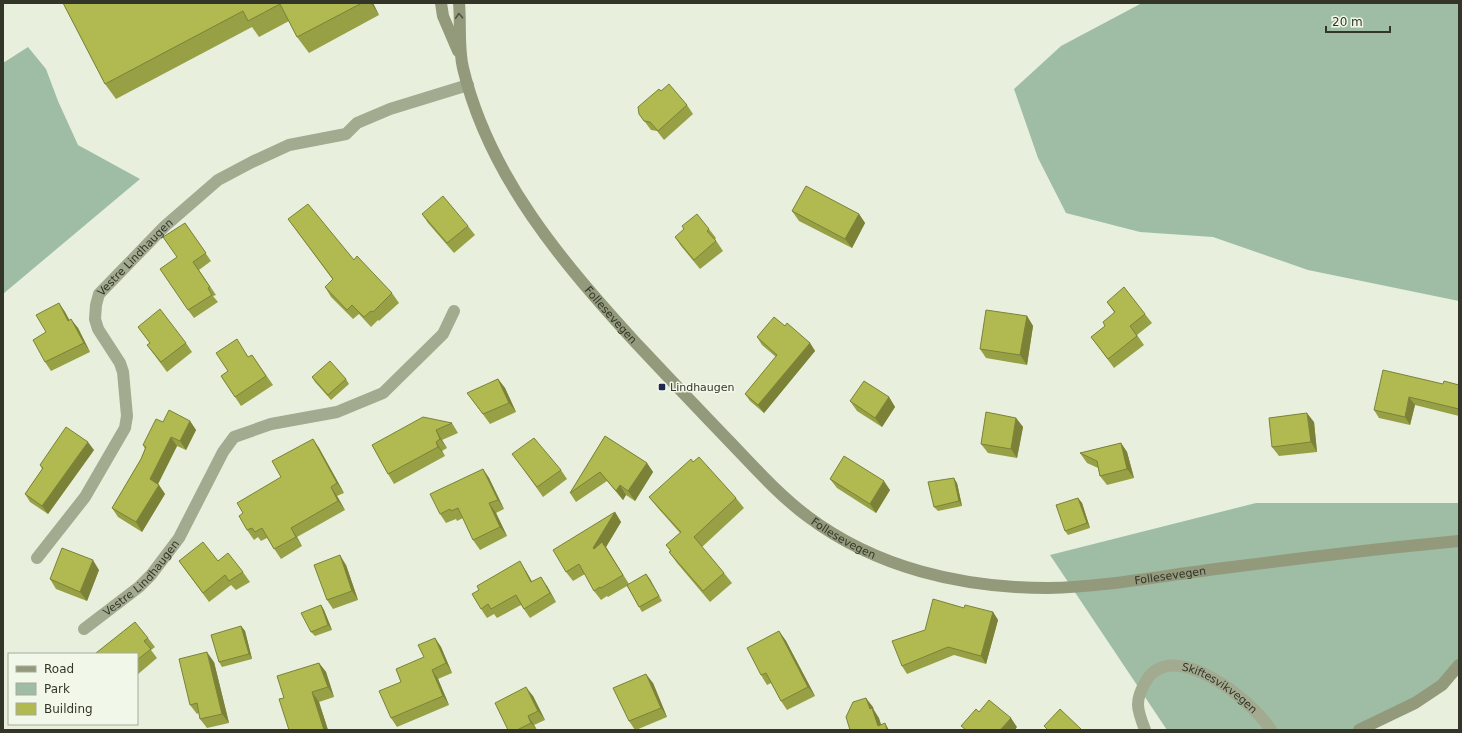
<svg xmlns="http://www.w3.org/2000/svg" width="1462" height="733" font-family="'DejaVu Sans',sans-serif">
	<style>
		.green { fill: #9ebda4 }
		.lines { fill: none; stroke-linecap: round; stroke-linejoin: round }
		.street { stroke: #a2aa90; stroke-width: 12 }
		.secondary { stroke: #939a7b; stroke-width: 12 }
		.wall { fill: #97a045 }
		.shaded-wall { fill: #7b8238 }
		.building { fill: #b0ba50; stroke: #7b8238 }
		.oneway { stroke: #505342 }
		.poi-dot { fill: #222652; stroke: #f2f8e9; stroke-width: 1.5 }
		.labels { text-anchor: middle; stroke-width: 3; stroke-linejoin: round; paint-order: stroke }
		.street-label { font-size: 11px; fill: #333529; stroke: #f2f8e9 }
		.poi-label { font-size: 11px; fill: #333529; stroke: #f2f8e9; text-anchor: start }
	</style>
	<rect width="100%" height="100%" fill="#e8f0dd"/>
	<path class="green" d="M1142 3H1459V301L1308 270 1213 237 1140 232 1066 213 1038 158 1014 89 1061 46Z
		M28 47 46 69 58 101 78 145 140 179 3 294V63Z
		M1256 503H1459V671L1457 677 1366 730H1167L1050 555Z"/>
	<g class="lines">
		<g class="street">
			<path id="s1" d="M37 558 85 497 125 428 127 416 123 372 120 363 98 329 95 319 96 305 99 294 165 226 218 180 252 162 289 145 346 134 357 123 390 109 468 85"/>
			<path id="s2" d="M84 629 139 587 151 575 179 538 223 452 234 437 271 424 337 412 383 393 443 334 454 311"/>
			<path id="s3" d="M1145 730C1137 709 1134 701 1146 681 1173 636 1253 701 1271 730"/>
		</g>
		<g class="secondary">
			<path d="M441 3 443 16 458 51"/>
			<path id="s4" d="M459 3C461 25 458 47 463 68 489 177 563 263 636 343 668 377 699 410 731 443 755 468 779 495 807 516 876 568 962 588 1048 588 1106 587 1166 575 1224 568 1302 558 1381 548 1459 541"/>
			<path d="M1359 730 1415 703 1442 685 1459 665"/>
		</g>
	</g>
	<path class="wall" d="M63 3H373L379 15 309 53 297 37 289 21 259 37 252 27 116 99 105 84Z
		M661 91 687 105 693 114 664 140 657 131 651 130 639 114Z
		M792 211 859 214 865 223 852 248 799 221Z
		M422 214 468 226 475 235 454 253 428 223Z
		M288 219 354 260 392 293 399 303 379 321 378 320 371 327 359 314 353 319 331 297 325 287 333 280Z
		M185 223 211 261 199 270 216 295 213 296 218 302 194 318 188 310 177 257Z
		M709 229 716 238 715 239 723 251 700 269 681 246 675 237Z
		M1107 302 1145 314 1152 323 1137 335 1144 345 1114 368 1091 337 1105 326 1114 312Z
		M59 303 65 312 69 320 78 328 90 352 51 371 45 362 46 332Z
		M1027 316 1033 326 1027 365 986 358 980 349Z
		M785 326 810 343 815 351 764 413 750 401 745 394 776 357 762 345 757 337Z
		M138 327 186 343 192 352 167 372 147 345 150 343Z
		M252 355 273 385 241 406 221 376Z
		M312 377 346 379 349 384 331 400 315 382Z
		M498 379 505 388 516 412 490 424 474 402Z
		M1443 384 1459 385V416L1415 405 1410 425 1379 418 1374 410Z
		M889 397 895 407 882 427 857 411 850 401Z
		M1016 418 1023 427 1017 458 988 453 981 444Z
		M190 421 196 430 186 450 177 446 158 484 165 494 142 532 118 517 112 508 141 459 145 449 143 445Z
		M1314 422 1317 452 1279 456 1272 447Z
		M452 423 458 433 442 440 447 448 442 451 445 456 394 484 388 474 372 445Z
		M605 436 647 463 653 472 635 501 626 495 623 500 607 481 576 502 570 493Z
		M313 439 319 448 344 493 337 496 345 510 297 537 302 546 281 559 267 538 261 541 258 537 254 540 247 530 281 477Z
		M1121 443 1127 452 1134 478 1107 485 1100 476 1098 468 1087 463 1080 453Z
		M94 450 48 514 30 502 25 494 42 469 40 465Z
		M693 462 736 498 744 508 702 547 724 573 732 583 710 602 677 563 669 552H671L666 545 680 533 657 507 649 497Z
		M519 463 561 470 567 479 543 497Z
		M483 469 489 478 504 509 496 513 507 536 480 550 473 540 463 518 457 521 456 519 446 523 440 514Z
		M830 479 890 490 876 513 837 488Z
		M957 483 962 506 938 511 934 507Z
		M1078 498 1082 503 1090 528 1068 535 1065 531Z
		M615 512 621 522 606 547 629 584 646 574 662 601 642 612 627 586 608 597 607 596 601 600 594 591 585 574 573 581 566 572Z
		M179 561H218L243 572 250 582 236 590 231 585 209 602Z
		M346 565 358 600 333 609 327 600Z
		M99 570 87 601 56 589 50 579Z
		M526 571 532 582 547 586 556 602 530 618 521 605 497 618 494 614 487 618 481 609Z
		M321 605 324 610 332 630 315 636 311 632Z
		M964 608 993 612 998 620 986 664 954 655 907 674 902 666 925 630Z
		M241 626 245 631 252 659 222 667 219 662Z
		M779 631 786 641 815 696 787 710 781 701 771 683 767 685 761 675Z
		M148 638 155 647 151 650 157 658 137 675V654H97Z
		M435 638 441 647 452 673 438 679 449 705 397 727 391 718Z
		M214 662 229 723 207 728 200 719 199 713 197 714 190 705Z
		M319 663 326 672 334 697 319 702 328 730H289Z
		M653 683 667 717 636 730H635L629 721Z
		M533 696 545 720 534 725 537 730H508Z"/>
	<path class="shaded-wall" d="M371 3H373L379 15Z
		M859 214 865 223 852 248 845 239Z
		M59 303 65 312 75 330 68 321Z
		M1027 316 1033 326 1027 365 1020 355Z
		M71 319 78 328 90 352 84 343Z
		M810 343 815 351 764 413 758 405Z
		M498 379 505 388 516 412 509 403Z
		M889 397 895 407 882 427 875 418Z
		M1409 397 1415 405 1410 425 1405 417Z
		M1307 413 1314 422 1317 452 1311 442Z
		M1016 418 1023 427 1017 458 1011 449Z
		M190 421 196 430 186 450 180 441Z
		M436 430 442 440 447 448 440 439Z
		M171 437 177 446 156 488 150 479Z
		M313 439 319 448 344 493 337 483Z
		M88 442 94 450 48 514 42 506Z
		M436 442 442 451 445 456 438 447Z
		M1121 443 1127 452 1134 478 1127 469Z
		M647 463 653 472 635 501 628 491Z
		M483 469 489 478 504 509 498 500Z
		M954 478 957 483 962 506 959 501Z
		M884 481 890 490 876 513 870 504Z
		M159 485 165 494 142 532 136 522Z
		M620 485 626 495 623 500 616 491Z
		M331 487 337 496 345 510 338 501Z
		M1078 498 1082 503 1090 528 1087 523Z
		M489 503 496 513 507 536 500 527Z
		M615 512 621 522 606 547 629 585 623 575 599 557 593 548Z
		M291 528 297 537 302 546 296 537Z
		M340 555 346 565 358 600 352 591Z
		M93 560 99 570 87 601 80 592Z
		M520 561 526 571 538 592 531 582Z
		M646 574 650 579 662 601 659 596Z
		M541 577 547 586 556 602 550 593Z
		M321 605 324 610 332 630 328 625Z
		M993 612 998 620 986 664 981 656Z
		M241 626 245 631 252 659 249 654Z
		M779 631 786 641 815 696 808 687Z
		M435 638 441 647 452 673 446 663Z
		M207 652 214 662 229 723 222 714Z
		M319 663 326 672 334 697 328 687Z
		M432 670 438 679 449 705 443 696Z
		M646 674 653 683 667 717 661 708Z
		M526 687 533 696 545 720 538 711Z
		M312 692 319 702 328 730H324Z
		M866 698 873 707 874 710 879 718 883 730 878 726 870 709Z
		M528 716 534 725 537 730 531 723Z
		M1011 718 1017 727 1015 730H1000Z
		M885 723 889 730H887Z"/>
	<path class="building" d="M63 3H362L297 37 280 4 248 21 243 11 105 84Z
		M669 84 687 105 658 131 650 122 644 121 639 114 638 107 659 89 661 91Z
		M806 186 859 214 845 239 792 211Z
		M443 196 468 226 447 243 422 214Z
		M308 204 354 260 357 256 392 293 373 312 371 311 364 317 352 305 347 310 325 287 333 279 288 219Z
		M697 214 709 229 707 231 716 241 694 260 675 237 684 229 682 226Z
		M185 223 206 253 193 262 210 287 208 288 212 295 188 310 160 269 177 257 163 237Z
		M1124 287 1145 314 1130 326 1137 336 1108 359 1091 337 1105 326 1103 322 1115 312 1107 302Z
		M59 303 68 321 71 319 84 343 45 362 33 340 46 332 36 315Z
		M160 309 186 343 161 362 147 345 150 343 138 327Z
		M986 310 1027 316 1020 355 980 349Z
		M774 317 785 326 787 323 810 343 758 405 745 394 777 355 757 337Z
		M237 339 248 357 252 355 266 376 235 397 221 376 228 371 216 353Z
		M330 361 346 379 328 395 312 377Z
		M1383 370 1443 384 1444 381 1459 385V409L1409 397 1405 417 1374 410Z
		M498 379 509 403 483 414 467 393Z
		M864 381 889 397 875 418 850 401Z
		M169 410 190 421 180 441 171 437 150 479 159 485 136 522 112 508 141 459 146 447 143 445 156 419 163 422Z
		M986 412 1016 418 1011 449 981 444Z
		M1307 413 1311 442 1272 447 1269 418Z
		M423 417 452 423 436 430 440 439 436 442 438 447 388 474 372 445Z
		M66 427 88 442 42 506 25 494 43 468 40 465Z
		M605 436 647 463 628 491 620 485 616 491 600 472 570 493Z
		M534 438 561 470 537 487 512 454Z
		M313 439 337 483 331 487 338 501 291 528 296 537 274 549 262 528 255 532 252 528 247 530 239 516 243 513 237 503 281 477 272 461Z
		M1121 443 1127 469 1100 476 1097 461 1080 453Z
		M844 456 884 481 870 504 830 479Z
		M699 457 736 498 694 537 724 573 703 591 669 552 671 551 666 545 681 532 649 497 691 459 693 462Z
		M483 469 498 500 489 503 500 527 473 540 458 508 451 511 450 509 440 514 430 494Z
		M954 478 959 501 934 507 928 482Z
		M1078 498 1087 523 1065 531 1056 505Z
		M615 512 593 548 594 549 602 542 623 575 601 588 600 587 594 591 579 564 566 572 553 550Z
		M203 542 218 561 228 553 243 572 229 581 225 575 203 593 179 561Z
		M62 548 93 560 80 592 50 579Z
		M340 555 352 591 327 600 314 565Z
		M520 561 531 582 541 577 550 593 524 609 516 595 491 609 488 604 481 609 472 594 479 590 477 586Z
		M646 574 659 596 639 607 627 585Z
		M933 599 964 608 965 605 993 612 981 656 948 647 902 666 892 641 925 630Z
		M321 605 328 625 311 632 301 613Z
		M135 622 148 638 144 641 151 649 137 660V654H97L96 653Z
		M241 626 249 654 219 662 211 635Z
		M779 631 808 687 781 701 766 673 761 675 747 648Z
		M435 638 446 663 432 670 443 696 391 718 379 691 401 682 396 669 424 657 418 645Z
		M207 652 222 714 200 719 197 703 190 705 179 659Z
		M319 663 328 687 312 692 324 730H289L279 699 284 698 277 676Z
		M646 674 661 708 629 721 613 688Z
		M526 687 538 711 528 716 531 723 517 730H508L495 703Z
		M866 698 870 709 872 708 878 726 885 723 887 730H850L846 717 853 702Z
		M989 700 1011 718 1000 730H964L965 729 961 726 976 709 979 712Z
		M1060 709 1082 730H1048L1044 726Z"/>
	<defs><path id="oneway-chevron" d="M-2-3.5L2.5 0L-2 3.5" fill="none" stroke-width="1.6" stroke-linecap="round" stroke-linejoin="round"/></defs>
	<use class="oneway" href="#oneway-chevron" transform="translate(459 16) rotate(-93)"/>
	<rect class="poi-dot" x="658" y="383" width="8" height="8" rx="2"/>
	<g class="labels">
		<g class="street-label">
			<text dy="4" stroke="none"><textPath href="#s1" startOffset="351">Vestre Lindhaugen</textPath></text>
			<text dy="4" stroke="none"><textPath href="#s4" startOffset="356">Follesevegen</textPath></text>
			<text dy="4" stroke="none"><textPath href="#s4" startOffset="680">Follesevegen</textPath></text>
			<text dy="4" stroke="none"><textPath href="#s4" startOffset="1016">Follesevegen</textPath></text>
			<text dy="4" stroke="none"><textPath href="#s2" startOffset="77">Vestre Lindhaugen</textPath></text>
			<text dy="4" stroke="none"><textPath href="#s3" startOffset="137">Skiftesvikvegen</textPath></text>
		</g>
		<g class="poi-label">
			<text x="670" y="391">Lindhaugen</text>
		</g>
	</g>
	<rect width="1462" height="733" fill="none" stroke="#333529" stroke-width="8"/>
	<rect x="8" y="653" width="130" height="72" fill="#f2f8e9" stroke="#a6aa9c"/>
	<rect x="16" y="666" width="20" height="6" fill="#939a7b" stroke="#a6aa9c"/>
	<text x="44" y="673" font-size="12" fill="#333529">Road</text>
	<rect x="16" y="683" width="20" height="12" fill="#9ebda4" stroke="#a6aa9c"/>
	<text x="44" y="693" font-size="12" fill="#333529">Park</text>
	<rect x="16" y="703" width="20" height="12" fill="#b0ba50" stroke="#a6aa9c"/>
	<text x="44" y="713" font-size="12" fill="#333529">Building</text>
	<path d="M1326 26v6h64v-6" fill="none" stroke="#333529" stroke-width="2"/>
	<text x="1332" y="26" font-size="12" fill="#333529" stroke="#f2f8e9" stroke-width="3" paint-order="stroke">20 m</text>
</svg>
